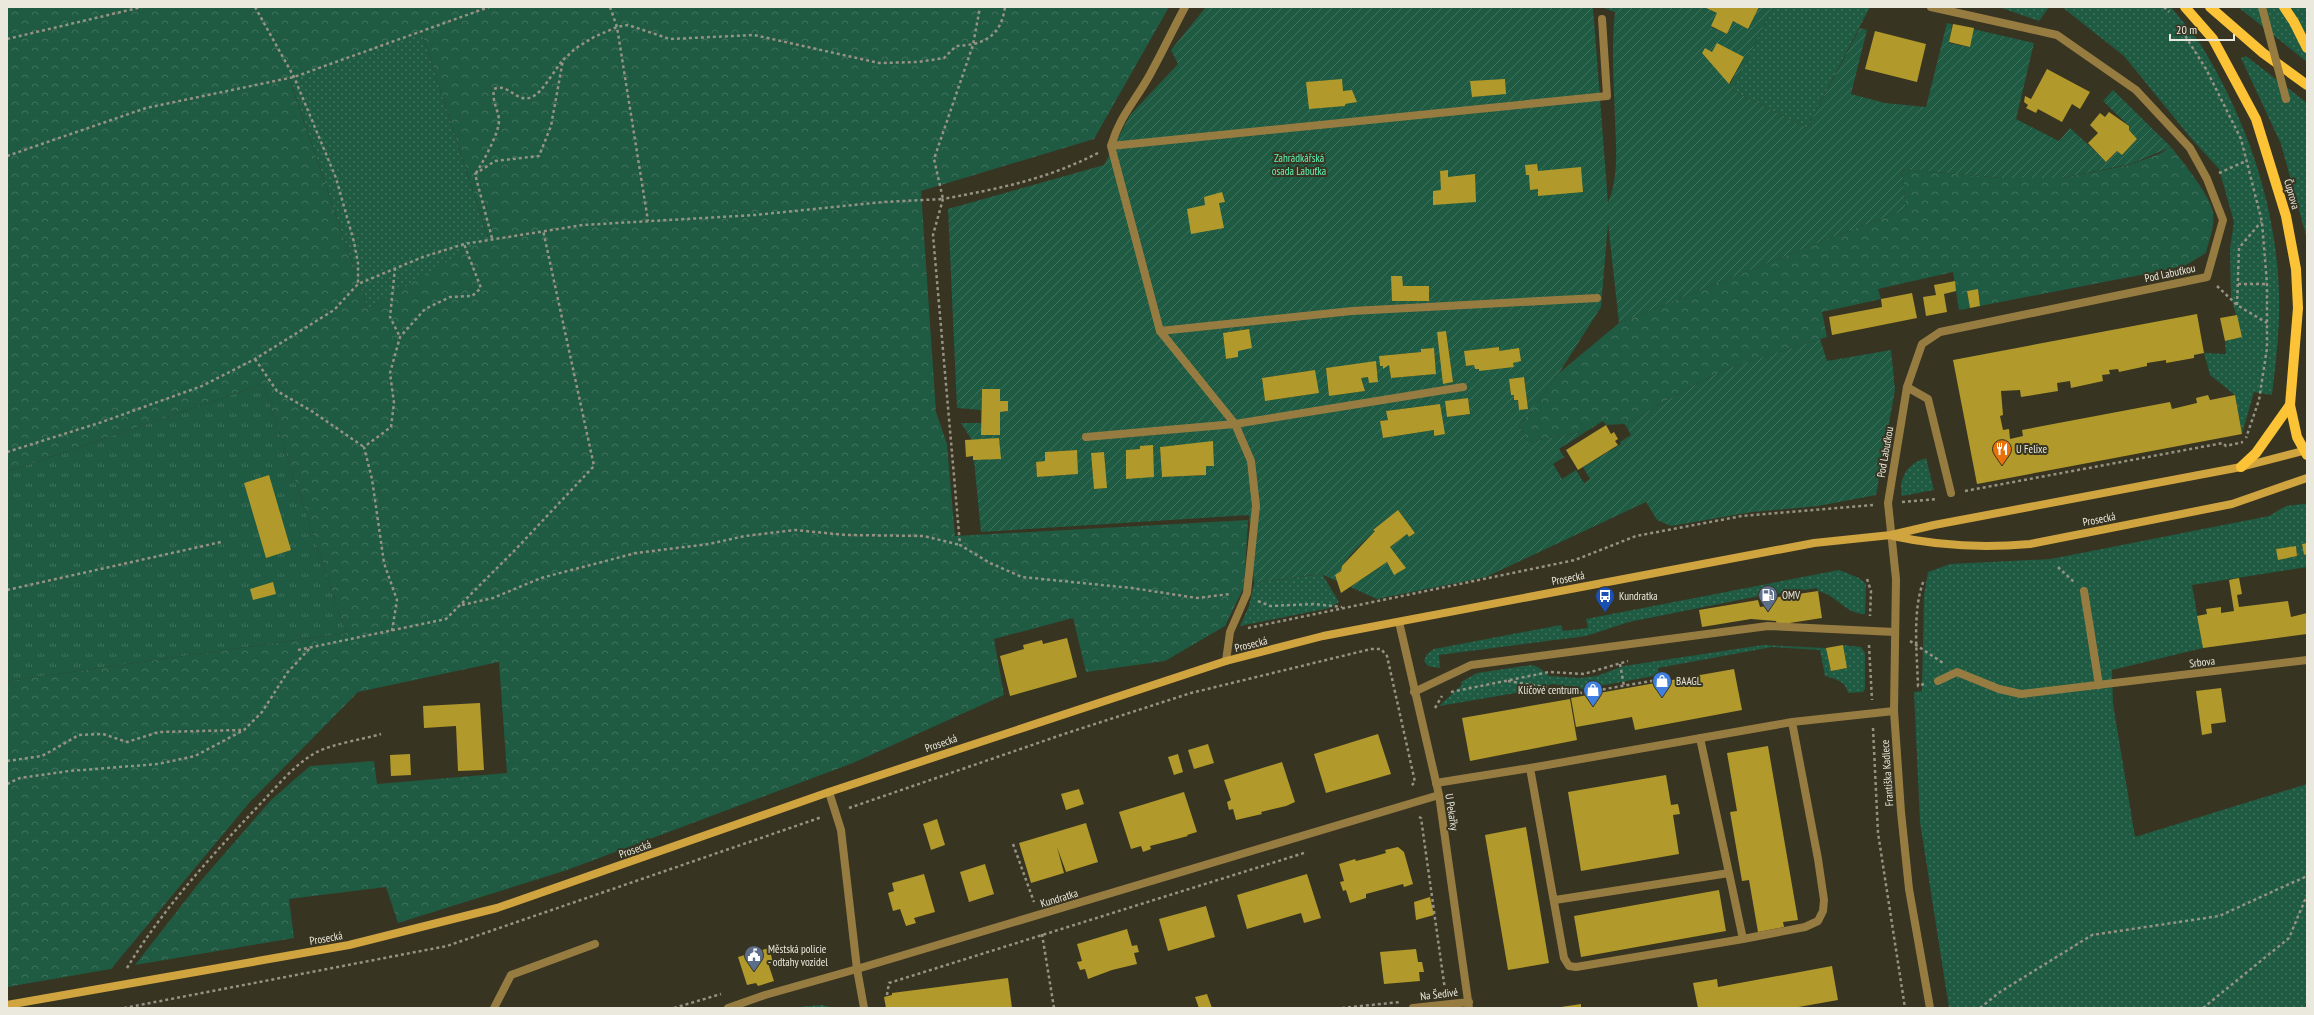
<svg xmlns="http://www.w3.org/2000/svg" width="2314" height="1015" font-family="'PT Sans Narrow',sans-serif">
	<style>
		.grass { fill: url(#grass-dots); fill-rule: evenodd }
		.forest { fill: url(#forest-crowns); fill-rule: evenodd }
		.park { fill: url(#park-tufts) }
		.garden { fill: url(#garden-furrows); fill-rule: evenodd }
		.building { fill: #b19a2b }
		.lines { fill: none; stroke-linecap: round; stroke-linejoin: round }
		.path { stroke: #969385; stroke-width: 2.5; stroke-dasharray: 3 3; stroke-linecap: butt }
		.lane { stroke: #977c42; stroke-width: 8 }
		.street { stroke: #977c42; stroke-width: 8 }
		.secondary { stroke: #d0a43f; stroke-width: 8 }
		.primary { stroke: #fbc335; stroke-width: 10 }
		.lane-bridge { stroke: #977c42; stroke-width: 8 }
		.labels { text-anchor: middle; stroke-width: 4; stroke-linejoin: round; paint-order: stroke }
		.park-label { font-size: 11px; fill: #5ff8ba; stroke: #383422 }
		.street-label { font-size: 11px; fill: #ebe9de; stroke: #383422 }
		.poi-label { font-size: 11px; fill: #ebe9de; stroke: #383422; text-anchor: start }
	</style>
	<defs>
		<pattern id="grass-dots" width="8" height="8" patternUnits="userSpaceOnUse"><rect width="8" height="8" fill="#1f5a42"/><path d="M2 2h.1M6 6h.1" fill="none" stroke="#40725d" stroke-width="1.8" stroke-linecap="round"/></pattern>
		<pattern id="forest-crowns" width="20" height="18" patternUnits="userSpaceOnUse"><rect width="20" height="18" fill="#1f5a42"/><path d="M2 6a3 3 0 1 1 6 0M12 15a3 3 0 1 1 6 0" fill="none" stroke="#40725d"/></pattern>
		<pattern id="park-tufts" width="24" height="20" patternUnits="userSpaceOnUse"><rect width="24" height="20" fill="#1f5a42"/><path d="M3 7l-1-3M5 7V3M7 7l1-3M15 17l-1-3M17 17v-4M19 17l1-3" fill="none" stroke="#40725d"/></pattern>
		<pattern id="garden-furrows" width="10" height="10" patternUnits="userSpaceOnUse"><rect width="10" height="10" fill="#1f5a42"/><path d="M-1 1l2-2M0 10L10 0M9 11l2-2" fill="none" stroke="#40725d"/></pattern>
	</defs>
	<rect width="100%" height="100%" fill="#383422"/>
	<path class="grass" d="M1773 7H1870L1807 128 1732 90Z
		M1999 7H2049L2039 21Z
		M2062 7H2171C2181 20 2193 32 2201 45 2247 120 2277 207 2279 295 2280 328 2276 361 2272 395L2254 392 2242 434 2235 395 2210 375 2204 353 2226 354 2225 341 2242 337 2231 297 2230 249 2234 222 2219 169 2190 137 2124 56Z
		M2238 7H2307V62Z
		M422 33 488 238 368 309 290 80Z
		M2246 56 2307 103V239L2281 144 2241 58Z
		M1926 458 1934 490 1902 496C1898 478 1908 463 1926 458Z
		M2303 504H2307V543L2302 544 2304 555 2307 554V567L2192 585 2203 648 2112 670 2113 704 2135 837 2307 784V1008H1949L1920 822 1914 692 1922 691 1924 595 1928 572 1950 564 2051 559 2269 516 2286 506ZM2296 546 2297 556 2279 559 2276 549Z
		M1839 570 1859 578 1866 584 1865 614C1845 614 1837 595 1818 591L1817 588 1759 596 1629 622 1586 636 1439 655 1440 668 1428 666 1424 661 1427 654 1434 649 1561 625 1563 631 1588 628 1586 619Z
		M1322 574 1339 602 1330 608 1240 626 1249 606 1254 583Z
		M1763 645 1826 648 1831 671 1847 668 1843 645 1861 647 1865 653V689L1863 692 1848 693C1846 681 1835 679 1825 676L1820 650 1772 647 1658 668 1659 675 1583 689 1552 684 1533 690 1439 706 1462 685 1461 682 1477 673 1532 665 1538 667 1549 676 1580 678 1597 676 1624 666Z
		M822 1005 835 1008H797L799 1007Z"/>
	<path class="forest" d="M7 7H1169L1094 139 921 191 936 412 947 444 955 536 1248 520 1244 587 1225 626 1165 661 1086 672 1073 618 994 639 1004 695 853 763 567 870 398 923 386 887 289 899 294 938 135 965 199 883 271 800 310 766 374 761 377 784 507 773 499 662 358 692 249 803 111 969 7 987V681L346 633 263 384 7 472ZM422 33 488 237 368 309 290 81Z
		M2171 147C2181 159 2212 198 2213 213 2215 226 2209 240 2206 253L2186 265 2161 271 1980 306 1978 289 1967 291 1970 308 1959 310 1953 272 1878 289 1881 299 1822 312 1827 337 1720 371 1625 424 1606 425 1603 421 1587 431 1529 442 1519 426 1559 373 1619 323 1837 235 1906 210 1902 169 2002 178H2061L2129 165 2159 154Z"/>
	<path class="park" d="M263 384 346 633 7 681V472Z"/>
	<path class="garden" d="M1206 7H1593L1608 203C1619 176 1616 148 1615 120 1614 84 1611 48 1615 12L1601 7H1704L1717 13 1711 27 1727 34 1733 21 1748 29 1759 7H1773L1732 90 1807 128 1860 28 1867 30 1851 94 1885 103 1926 107 1947 23 1952 24 1949 43 1969 47 1973 29 2034 43 2016 119 2059 141 2070 128 2107 162 2117 151 2122 155 2137 139 2129 130V126L2103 101 2113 90 2171 147 2131 164 2061 178H2002L1902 169 1906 210 1837 235 1619 323 1608 223 1601 307 1559 373 1519 426 1529 442 1587 431 1559 449 1564 457 1553 464 1562 479 1576 470 1584 483 1590 479 1583 467 1621 444 1620 442 1631 435 1625 424 1720 371 1820 339 1827 361 1891 350 1895 390 1876 495 1818 506 1752 512 1671 526 1657 520 1646 502 1486 577 1377 599 1350 587 1387 562 1394 574 1405 568 1390 547 1407 534 1409 537 1415 533 1398 510 1374 529 1375 531C1367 539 1341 561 1341 571L1335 575 1337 581 1321 574 1254 583 1249 515 981 532 972 440 961 423H982L1000 435V412L1008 411V401H1000V389H982L981 410 957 408 948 209 1104 165 1130 115 1178 64 1171 50ZM1705 48 1712 52 1744 57 1730 84 1702 53ZM1249 329 1238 351V357L1227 359 1223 333ZM1446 331 1453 382 1444 384 1437 332ZM1499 347V351L1513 363 1514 367 1479 370 1474 365 1466 366 1464 351ZM1434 348 1436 374 1391 378 1389 365 1383 369V366H1380L1379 356 1421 352V349ZM1376 362 1378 382 1369 383 1368 377 1361 378 1365 391 1329 396 1326 368ZM1315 370 1318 393 1265 401 1262 378ZM1524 377 1528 409 1519 410 1518 400H1514V395H1511L1509 379ZM1468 398 1470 414 1447 417 1445 401ZM1440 404 1444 434 1434 436V430L1383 438 1380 421 1388 420 1386 411ZM1213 442 1214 465 1206 466V475L1162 477 1160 447ZM1140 446H1153L1127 478 1126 450 1140 449ZM1076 450 1077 474 1037 477 1036 462 1045 461V452ZM1104 452 1106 488 1094 489 1091 453Z"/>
	<path class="building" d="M1704 7H1759L1748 29 1733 21 1727 34 1711 26 1717 13Z
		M1953 24 1974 28 1970 47 1949 42Z
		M1875 31 1926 44 1917 82 1865 69Z
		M1717 43 1744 57 1729 84 1702 53 1705 48 1712 52Z
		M2047 69 2090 92 2080 109 2072 104 2062 122 2038 109 2036 113 2026 108 2028 105 2024 102 2025 96 2031 99Z
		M1342 79 1343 91 1352 90 1357 102 1345 104V106L1309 109 1306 82Z
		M1505 79 1506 94 1472 97 1470 81Z
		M2109 112 2129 126V130L2137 139 2122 155 2117 151 2106 162 2088 143 2098 133 2090 125 2100 113 2105 117Z
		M1537 164 1538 171 1581 167 1583 192 1538 196V189L1530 190 1529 175H1526L1525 165Z
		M1448 170V177L1475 174 1476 202 1433 205V191L1441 190 1440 171Z
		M1222 192 1225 202 1219 203 1224 228 1191 234 1187 209 1205 205 1204 197Z
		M1391 276H1402L1403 286H1429V301H1392Z
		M1955 281 1956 291 1944 294 1947 312 1926 316 1923 297 1936 295 1934 285Z
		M1978 289 1980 306 1970 308 1967 291Z
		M1912 293 1917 318 1832 335 1829 317 1882 307 1881 299Z
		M2197 314 2204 353 2194 355V358L2166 363V360L2147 363V366L2119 372 2118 369 2109 370 2110 374 2102 375 2103 381 2071 388 2070 381 2057 383 2058 391 2021 397 2020 390 2001 391 2003 415 2000 416 2003 430 2009 429 2010 439 2023 436 2022 430 2170 402 2172 409 2197 403 2196 398 2208 395 2210 400 2235 395 2242 434 1977 484 1953 360Z
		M2237 315 2242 337 2225 341 2220 318Z
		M1249 329 1252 348 1238 351V357L1226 359 1223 333Z
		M1446 331 1453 382 1443 384 1437 332Z
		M1499 347V351L1519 348 1521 361 1513 363 1514 367 1479 371V369H1475L1474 365 1466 366 1464 351Z
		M1434 348 1436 374 1391 378 1389 365 1383 369V366H1380L1379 356 1421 352V349Z
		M1376 361 1378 382 1369 383 1368 377 1361 378 1365 391 1329 396 1326 368Z
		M1315 370 1319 393 1265 401 1262 378Z
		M1524 377 1528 409 1519 410 1518 400H1514V395H1511L1509 379Z
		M982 389H1000V401H1008V411L1000 412V435H981Z
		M1468 398 1470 414 1447 417 1445 401Z
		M1440 404 1445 434 1434 436V430L1383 438 1380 421 1388 420 1386 411Z
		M1606 425 1611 434 1614 432 1618 439 1615 441 1618 445 1578 470 1566 450Z
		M999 438 1001 459 973 460V456L966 457 965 440Z
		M1213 441 1214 466H1206V475L1162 477 1160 447Z
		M1153 445 1154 477 1126 479V450L1140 449V446Z
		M1077 450 1078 474 1037 477 1036 462 1045 461V452Z
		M1104 452 1107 488 1094 489 1091 453Z
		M269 475 291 550 266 558 244 483Z
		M1398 510 1415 533 1409 537 1407 534 1390 547 1406 568 1394 575 1387 562 1341 593 1335 575 1341 571 1342 566 1375 531 1373 530Z
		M2307 543V554L2304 555 2302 544Z
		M2296 546 2297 556 2278 560 2276 549Z
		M2239 578 2242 594 2237 595 2239 607 2288 601 2291 617 2307 613V634L2203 648 2197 616 2207 614 2206 609 2221 607V613L2234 611 2229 580Z
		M273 582 276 594 253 600 250 589Z
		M1818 591 1822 618 1777 625 1776 621 1751 619 1702 627 1699 610 1758 600 1760 607 1773 605 1772 598Z
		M1067 638 1077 677 1010 696 1000 656 1024 649 1023 645 1042 640 1043 644Z
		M1843 645 1847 668 1831 671 1826 648Z
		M1734 669 1742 710 1635 730 1632 717 1576 727 1571 698Z
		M2221 688 2226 722 2211 724 2212 733 2202 735 2196 691Z
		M1570 699 1577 740 1470 761 1462 718Z
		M480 703 484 770 458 771 456 726 424 728 423 706Z
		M1378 734 1391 774 1326 793 1314 754Z
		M1208 744 1214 763 1194 769 1188 750Z
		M1768 746 1798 920 1783 922 1784 927 1758 932 1749 880 1742 881 1730 812 1737 811 1727 753Z
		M410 754 411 775 391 776 390 755Z
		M1178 754 1183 772 1174 775 1168 757Z
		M1282 762 1295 802 1286 806 1261 812 1262 814 1236 820 1233 809 1229 810 1227 802 1231 800 1224 780Z
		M1666 775 1671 805 1678 804 1680 814 1673 815 1679 854 1581 871 1568 792Z
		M1079 789 1084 804 1066 810 1061 794Z
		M1184 792 1197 832 1187 835 1188 836 1150 846 1151 849 1143 852 1141 846 1131 849 1119 812Z
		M937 819 945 845 931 850 923 824Z
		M1086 823 1098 862 1066 872 1057 847 1064 873 1031 883 1019 843Z
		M1526 827 1549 963 1508 970 1485 835Z
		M1398 847 1404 852 1413 884 1404 887 1403 884 1366 894V898L1350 903 1346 890 1343 891 1340 882 1344 881 1339 864 1355 859 1356 861 1372 857 1386 853 1385 850Z
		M985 864 994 894 969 902 960 872Z
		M924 874 935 912 914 918 916 923 906 926 900 909 893 911 888 893 894 891 892 883Z
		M1307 874 1321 918 1304 923 1301 913 1247 929 1237 895Z
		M1719 890 1726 931 1581 957 1574 916Z
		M1430 897 1434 915 1416 920 1414 902Z
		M1206 906 1215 937 1168 951 1159 919Z
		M1127 929 1132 946 1137 945 1139 952 1134 953 1137 964 1112 970 1088 979 1085 969 1080 970 1077 962 1082 961 1077 944Z
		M769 948 773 962 768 963 774 981 758 986 756 983 747 985 738 957Z
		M1416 949 1418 962H1422L1424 972H1419L1420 981 1384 984 1380 952Z
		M1832 966 1838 1000 1793 1008H1698L1693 983 1717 979 1718 987Z
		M1008 978 1012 1008H886L884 997 892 995V993Z
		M1207 994 1212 1008H1199L1195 997Z
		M1581 1004V1008H1561V1007Z"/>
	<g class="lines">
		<path class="path" d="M255 7 294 77 336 178 354 242 358 263V284
			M610 7 617 27 648 221
			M2164 7 2169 12
			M2179 26 2206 69 2241 139 2262 222 2267 284V348L2259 400 2246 438
			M7 39 142 7
			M1098 153C1045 180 1001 188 943 199L933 235 960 545 990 563 1022 577 1132 588 1197 598 1230 594
			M7 156 146 108 294 77 489 7
			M476 173C483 162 500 132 499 119 497 107 492 101 494 89 511 81 519 112 540 91 548 82 555 70 562 61
			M2219 173 2246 161
			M492 238 475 174 495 161 539 156 551 126 563 60 576 48 594 37 617 27 628 25 670 39 754 35 879 63 918 62 944 58 956 46C983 45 1001 37 1005 7
			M395 268 390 317 400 337
			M2238 284H2267
			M2217 286 2237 305 2267 323
			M2237 305 2239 248 2261 222
			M255 359 277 391 310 410 364 447
			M7 452 102 422 202 386 255 359 334 310 358 284 423 257 464 244 583 225 755 215 883 202 943 199 934 159 973 45 980 7
			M1965 491 2223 443 2226 446 2243 442
			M1902 502 1937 499
			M2058 567 2074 582
			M1867 579 1871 591 1870 616
			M7 590 221 542
			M1258 601 1270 606 1314 604 1342 607
			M462 605 493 598 541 578 636 553 709 544 745 536 795 530 846 535 924 536 960 545
			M1248 628 1575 560 1636 536 1742 516 1873 505
			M392 631 397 600 384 563 372 479 364 447 391 427 394 403 390 373 400 337 425 309 450 297 472 296 481 288 464 244
			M1910 641 1943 663
			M1869 645 1872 700
			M298 650 446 619 515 550 594 466 543 230
			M1620 664 1624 686
			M1508 681 1582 693 1657 680
			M1924 684 1918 686C1917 654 1912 609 1924 580
			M1451 692 1549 672 1584 674 1628 661
			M1435 708 1442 696
			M1873 728 1878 833 1905 1008
			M7 761 42 756 79 735 103 734 127 742 159 732 241 730
			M7 784 20 778 69 771 158 764 195 756 244 730 262 712 287 673 310 648
			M849 808 1067 733 1191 693 1371 649H1381L1387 656 1415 782 1410 787
			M1419 817 1421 818 1445 990
			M1013 844 1034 902
			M1042 934 1054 1008
			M127 968C164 907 214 853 263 801 279 784 296 763 317 752 332 744 364 739 381 734
			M887 995 889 983 1304 853
			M124 1008 447 946 822 817
			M674 1008 721 994
			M1342 1008 1400 1002
			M1980 1008 2000 992 2092 935 2219 916 2307 876
			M2203 1008 2289 938 2307 895"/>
		<path class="lane" d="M1907 387 1928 399 1951 493
			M1414 692 1471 665 1768 626 1895 632
			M1530 768 1564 958 1569 966 1576 967 1743 939 1729 873
			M1436 783 1530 768 1792 722 1894 711
			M1555 900 1729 873 1700 738
			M1743 939 1805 927 1818 921 1823 911 1824 900 1818 859 1792 722
			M494 1008 511 975 595 944
			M728 1008 765 995 857 969 864 1008"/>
		<path class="street" d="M1185 7C1172 31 1161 55 1148 78 1133 104 1120 116 1111 146L1160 331 1235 424 1251 461 1256 506 1247 593 1230 632 1226 661
			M1111 146 1607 96 1602 19
			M1160 331 1352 311 1597 298
			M1086 437 1235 424 1463 387
			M2084 591 2099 685
			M1399 622 1439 795 1469 1008
			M1938 681 1957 672 1999 689 2021 694 2307 660
			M829 792 841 830 857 969 1439 795
			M1413 1008 1469 1002
			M1930 1008 1909 889 1901 812 1894 711 1896 579 1888 503 1907 387 1922 344 1940 332 2207 277 2223 220 2207 179 2190 148 2136 90 2057 35 1931 7"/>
		<path class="secondary" d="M1893 536C1938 546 1983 548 2030 544L2232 504 2307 478
			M7 1005 349 945 497 908 829 792 1226 661 1323 636 1814 543 1891 535 1934 525 2241 467 2307 450"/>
		<path class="primary" d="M2185 7 2213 39 2256 119 2286 216 2296 269 2298 308 2290 405 2297 437 2307 455
			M2210 7 2263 53 2307 85
			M2284 7 2294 22 2307 48
			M2241 467 2256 453 2290 405"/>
		<path class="lane-bridge" d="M2262 7 2286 99"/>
	</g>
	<defs>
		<symbol id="restaurant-pin" viewBox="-11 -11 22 30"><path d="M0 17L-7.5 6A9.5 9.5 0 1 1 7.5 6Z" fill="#e8710a" stroke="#383422"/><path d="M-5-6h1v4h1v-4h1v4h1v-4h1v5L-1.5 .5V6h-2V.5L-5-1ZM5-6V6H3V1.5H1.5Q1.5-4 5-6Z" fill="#fff"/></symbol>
		<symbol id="fuel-pin" viewBox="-11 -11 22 30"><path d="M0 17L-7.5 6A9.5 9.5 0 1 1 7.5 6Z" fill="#5c6f8a" stroke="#383422"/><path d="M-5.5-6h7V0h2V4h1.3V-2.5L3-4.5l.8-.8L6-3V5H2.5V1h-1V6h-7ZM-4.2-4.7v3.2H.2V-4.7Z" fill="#fff"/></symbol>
		<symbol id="bus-pin" viewBox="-11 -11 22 30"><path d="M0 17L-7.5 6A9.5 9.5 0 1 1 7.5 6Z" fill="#1a4fb4" stroke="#383422"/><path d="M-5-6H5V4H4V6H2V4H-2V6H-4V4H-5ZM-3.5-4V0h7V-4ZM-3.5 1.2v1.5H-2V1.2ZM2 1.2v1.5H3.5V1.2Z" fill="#fff"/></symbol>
		<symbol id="shop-pin" viewBox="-11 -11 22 30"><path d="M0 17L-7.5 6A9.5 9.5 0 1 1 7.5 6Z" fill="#3f7fe0" stroke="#383422"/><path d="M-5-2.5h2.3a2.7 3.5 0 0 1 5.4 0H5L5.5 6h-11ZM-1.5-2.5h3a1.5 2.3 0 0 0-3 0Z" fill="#fff"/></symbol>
		<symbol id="civic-pin" viewBox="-11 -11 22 30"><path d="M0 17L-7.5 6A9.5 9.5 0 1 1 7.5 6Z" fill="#5c6f8a" stroke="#383422"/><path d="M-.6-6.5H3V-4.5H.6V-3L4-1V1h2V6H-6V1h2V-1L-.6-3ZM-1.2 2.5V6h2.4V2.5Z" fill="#fff"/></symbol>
	</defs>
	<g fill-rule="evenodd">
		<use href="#restaurant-pin" x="1991" y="438" width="22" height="30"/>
		<use href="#fuel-pin" x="1757" y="584" width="22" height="30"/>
		<use href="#bus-pin" x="1594" y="585" width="22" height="30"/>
		<use href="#shop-pin" x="1651" y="670" width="22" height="30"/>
		<use href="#shop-pin" x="1582" y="679" width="22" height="30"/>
		<use href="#civic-pin" x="743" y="944" width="22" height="30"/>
	</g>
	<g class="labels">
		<g class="park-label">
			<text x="1299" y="162">Zahrádkářská<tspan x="1299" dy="13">osada Labuťka</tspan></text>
		</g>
		<g class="street-label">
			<text transform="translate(2292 194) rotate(74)" y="4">Čuprova</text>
			<text transform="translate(2170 273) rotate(-12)" y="4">Pod Labuťkou</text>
			<text transform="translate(1885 452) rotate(-80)" y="4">Pod Labuťkou</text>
			<text transform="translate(2099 519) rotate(-11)" y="4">Prosecká</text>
			<text transform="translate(1568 578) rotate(-11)" y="4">Prosecká</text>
			<text transform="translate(1251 644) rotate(-14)" y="4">Prosecká</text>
			<text transform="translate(2202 662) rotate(-7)" y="4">Srbova</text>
			<text transform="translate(941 743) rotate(-19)" y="4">Prosecká</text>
			<text transform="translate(1887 773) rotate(-94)" y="4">Františka Kadlece</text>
			<text transform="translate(1452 812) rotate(81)" y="4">U Pekařky</text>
			<text transform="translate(635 849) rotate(-19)" y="4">Prosecká</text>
			<text transform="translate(1059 898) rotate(-17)" y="4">Kundratka</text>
			<text transform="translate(326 938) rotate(-10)" y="4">Prosecká</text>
			<text transform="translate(1439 994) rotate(-7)" y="4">Na Šedivé</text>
		</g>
		<g class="poi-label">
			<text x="2016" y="453">U Felixe</text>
			<text x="1782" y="599">OMV</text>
			<text x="1619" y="600">Kundratka</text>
			<text x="1676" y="685">BAAGL</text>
			<text x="1579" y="694" text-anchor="end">Klíčové centrum</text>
			<text x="768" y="953">Městská policie<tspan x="768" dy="13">- odtahy vozidel</tspan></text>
		</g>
	</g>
	<rect width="2314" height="1015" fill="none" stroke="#ebe9de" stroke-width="16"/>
	<path d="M2170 34v6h64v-6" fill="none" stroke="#ebe9de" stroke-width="2"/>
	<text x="2176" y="34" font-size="12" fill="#ebe9de" stroke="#383422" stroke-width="3" paint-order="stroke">20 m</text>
</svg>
